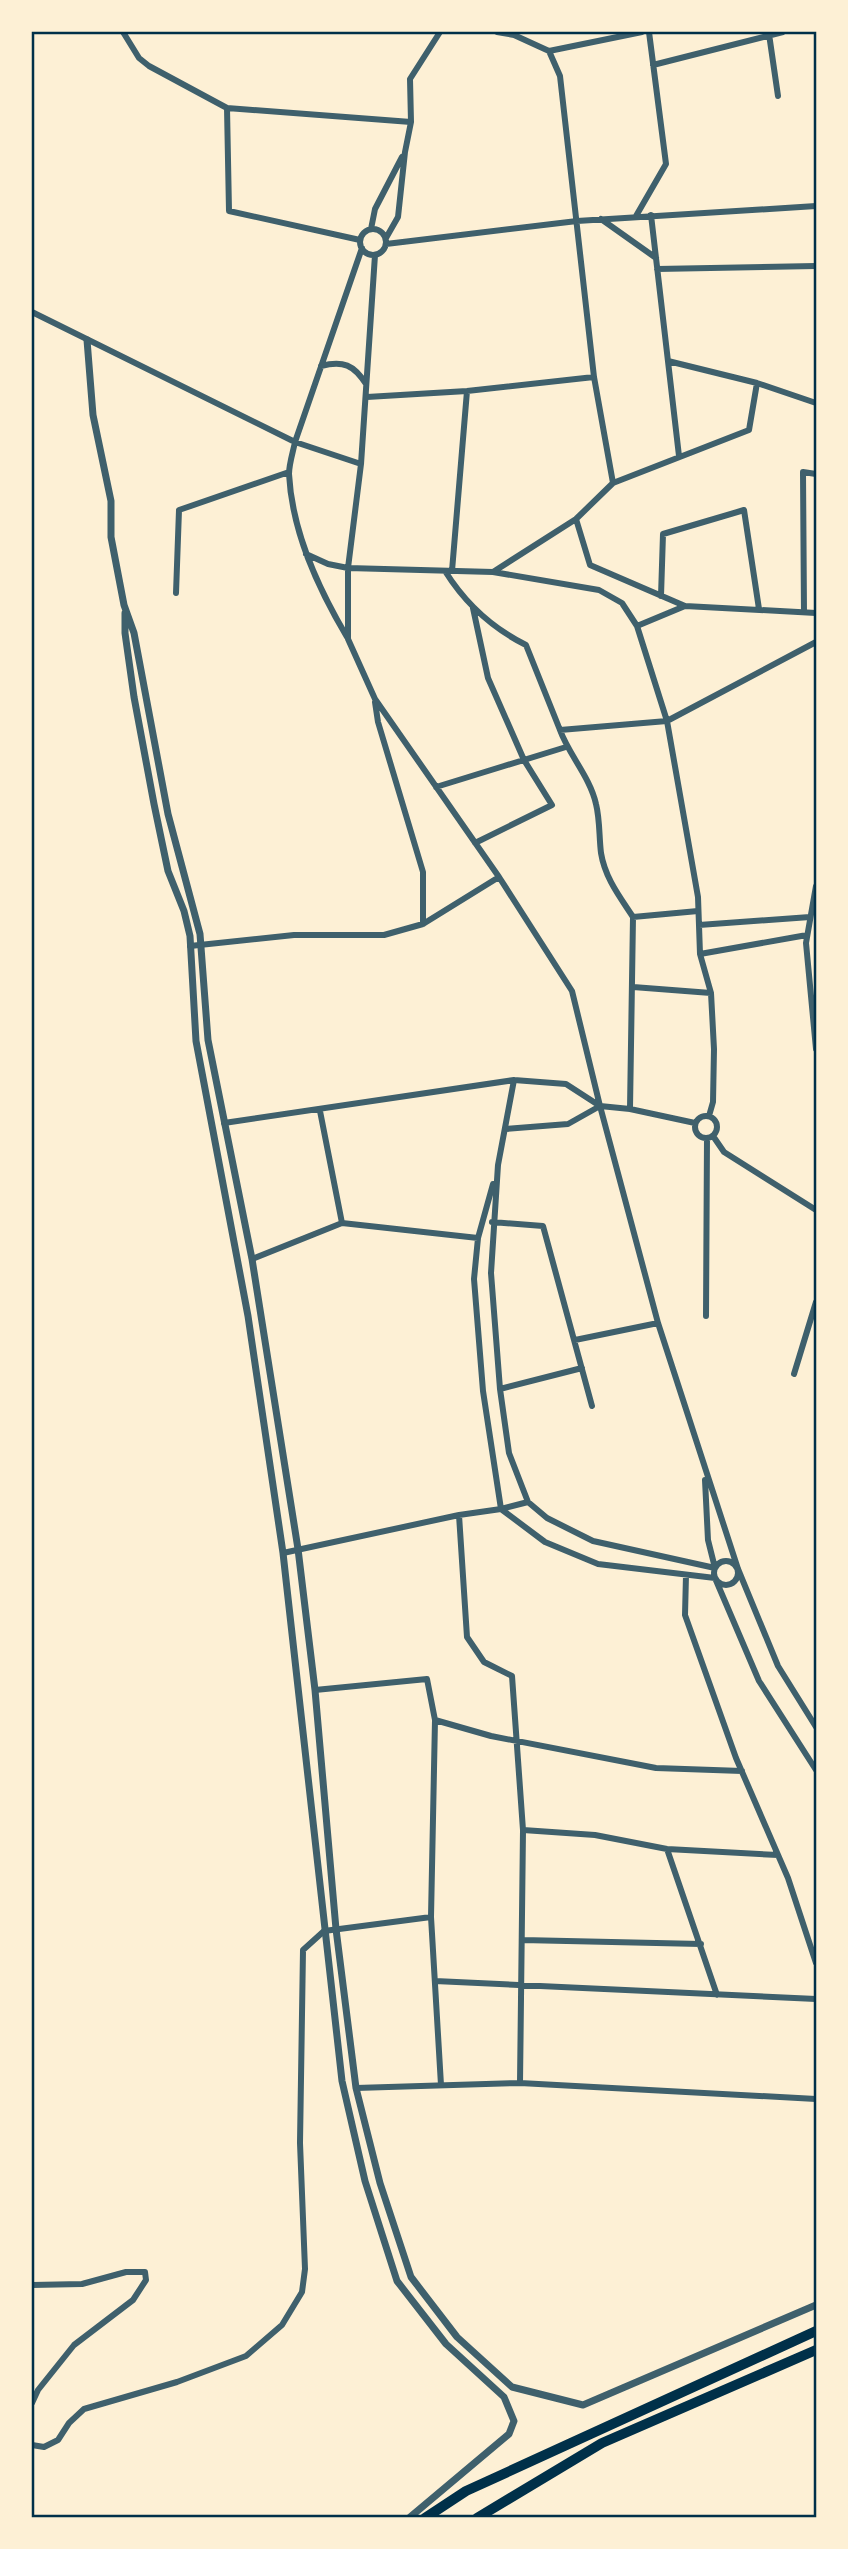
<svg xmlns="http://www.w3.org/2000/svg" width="848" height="2549" font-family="'DM Sans',sans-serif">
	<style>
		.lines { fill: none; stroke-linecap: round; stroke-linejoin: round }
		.minor { stroke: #3f606c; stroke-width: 6 }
		.tertiary { stroke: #3f606c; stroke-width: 7 }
		.primary { stroke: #003049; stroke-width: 10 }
		.neatline { fill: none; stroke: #003049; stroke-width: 2.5 }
	</style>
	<rect width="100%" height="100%" fill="#fdf0d5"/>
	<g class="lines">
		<path class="minor" d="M123 32 139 58 149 66 227 108 411 122
			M497 32 514 35 549 51 560 76 594 377 613 483 576 519 493 572 599 590 622 603 637 626 667 721 698 897 700 954 711 993 714 1049 713 1102 709 1116
			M769 34 778 96
			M549 51 642 32
			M653 65 783 32
			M227 108 229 211 360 240
			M651 215 679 456
			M636 216 666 164 649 32
			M601 219 656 258
			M371 229 375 209 402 157
			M360 242a13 13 0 1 1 26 0a13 13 0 1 1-26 0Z
			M386 238 398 217 405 152 411 122 410 79 440 32
			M386 244 577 221 816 206
			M375 255 361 464 348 568V639L375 699 499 877 572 991 600 1106 658 1323 738 1569 778 1666 816 1727
			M657 269 816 266
			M32 312 295 442 362 248
			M668 361 757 383 816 403
			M321 366C343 360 354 365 366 384
			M367 397 467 391 594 377
			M613 483 749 430 757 383
			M576 519 590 565 685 606
			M306 554 328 564 348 568 493 572
			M445 571C465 603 492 628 526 645L560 730 667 721 816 642
			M452 571 467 391
			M176 593 179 510 289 472
			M661 596 663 534 744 510 759 609
			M473 608 488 678 524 760 552 805 475 843
			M804 612 803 472 816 474
			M637 626 685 606 816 613
			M347 637C318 588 292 532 289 474 289 464 293 452 295 442L361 464
			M375 702 378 722 423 872V924
			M560 730C569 755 590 777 596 804 600 820 599 837 601 853 605 878 620 897 633 917
			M436 787 566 747
			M816 886 806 943 816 1049
			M699 925 810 917
			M190 946 294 935H384L423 924 499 877
			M700 954 807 935
			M633 987 711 993
			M514 1080 498 1165 491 1273 500 1389 509 1453 528 1502 547 1518 593 1541 715 1568 708 1540 705 1480
			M630 1109 633 917 698 911
			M320 1111 342 1223 478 1238
			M695 1127a11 11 0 1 1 22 0a11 11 0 1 1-22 0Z
			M224 1123 514 1080 566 1084 600 1106 630 1109 695 1123
			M506 1129 568 1124 600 1106
			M713 1136 724 1152 816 1210
			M492 1222 543 1226 592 1406
			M252 1259 342 1223
			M706 1316 707 1138
			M575 1340 658 1323
			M794 1374 816 1302
			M500 1389 582 1368
			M501 1509 545 1542 598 1564 715 1578 759 1681 816 1770
			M501 1509 528 1502
			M459 1515 467 1637 484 1662 512 1676 523 1830 520 2083
			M283 1553 459 1515 501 1509 483 1391 474 1279 478 1238 493 1184
			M714 1573a12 12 0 1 1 24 0a12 12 0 1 1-24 0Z
			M686 1575 685 1615 736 1758 788 1878 816 1963
			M315 1690 427 1679 435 1720 431 1917 441 2085
			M435 1720 491 1736 656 1768 742 1771
			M523 1830 595 1835 667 1849 778 1855
			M667 1849 717 1995
			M522 1940 701 1944
			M435 1981 816 1999
			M356 2088 520 2083 816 2099
			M32 2285 82 2284 126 2272H145L146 2280 133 2300 74 2345 38 2390 32 2403
			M32 2445 44 2447 58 2440 69 2423 84 2409 177 2382 246 2356 282 2325 302 2292 305 2269 300 2143 303 1950 324 1931 431 1917"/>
		<path class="tertiary" d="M87 340 93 415 111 501V537L124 605 134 633 168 814 200 934 208 1040 252 1259 298 1549 315 1690 336 1929 356 2088 380 2183 411 2277 457 2337 512 2387 583 2405 816 2305
			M125 613V633L134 697 154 804 168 871 184 911 190 936 196 1041 248 1316 283 1553 342 2081 365 2181 397 2281 446 2344 504 2397 514 2421 509 2434 409 2518"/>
		<path class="primary" d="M425 2518 466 2491 816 2331
			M477 2518 602 2443 816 2350"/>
	</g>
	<rect width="848" height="2549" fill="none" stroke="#fdf0d5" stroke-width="66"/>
	<rect x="33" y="33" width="782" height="2483" class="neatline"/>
</svg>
